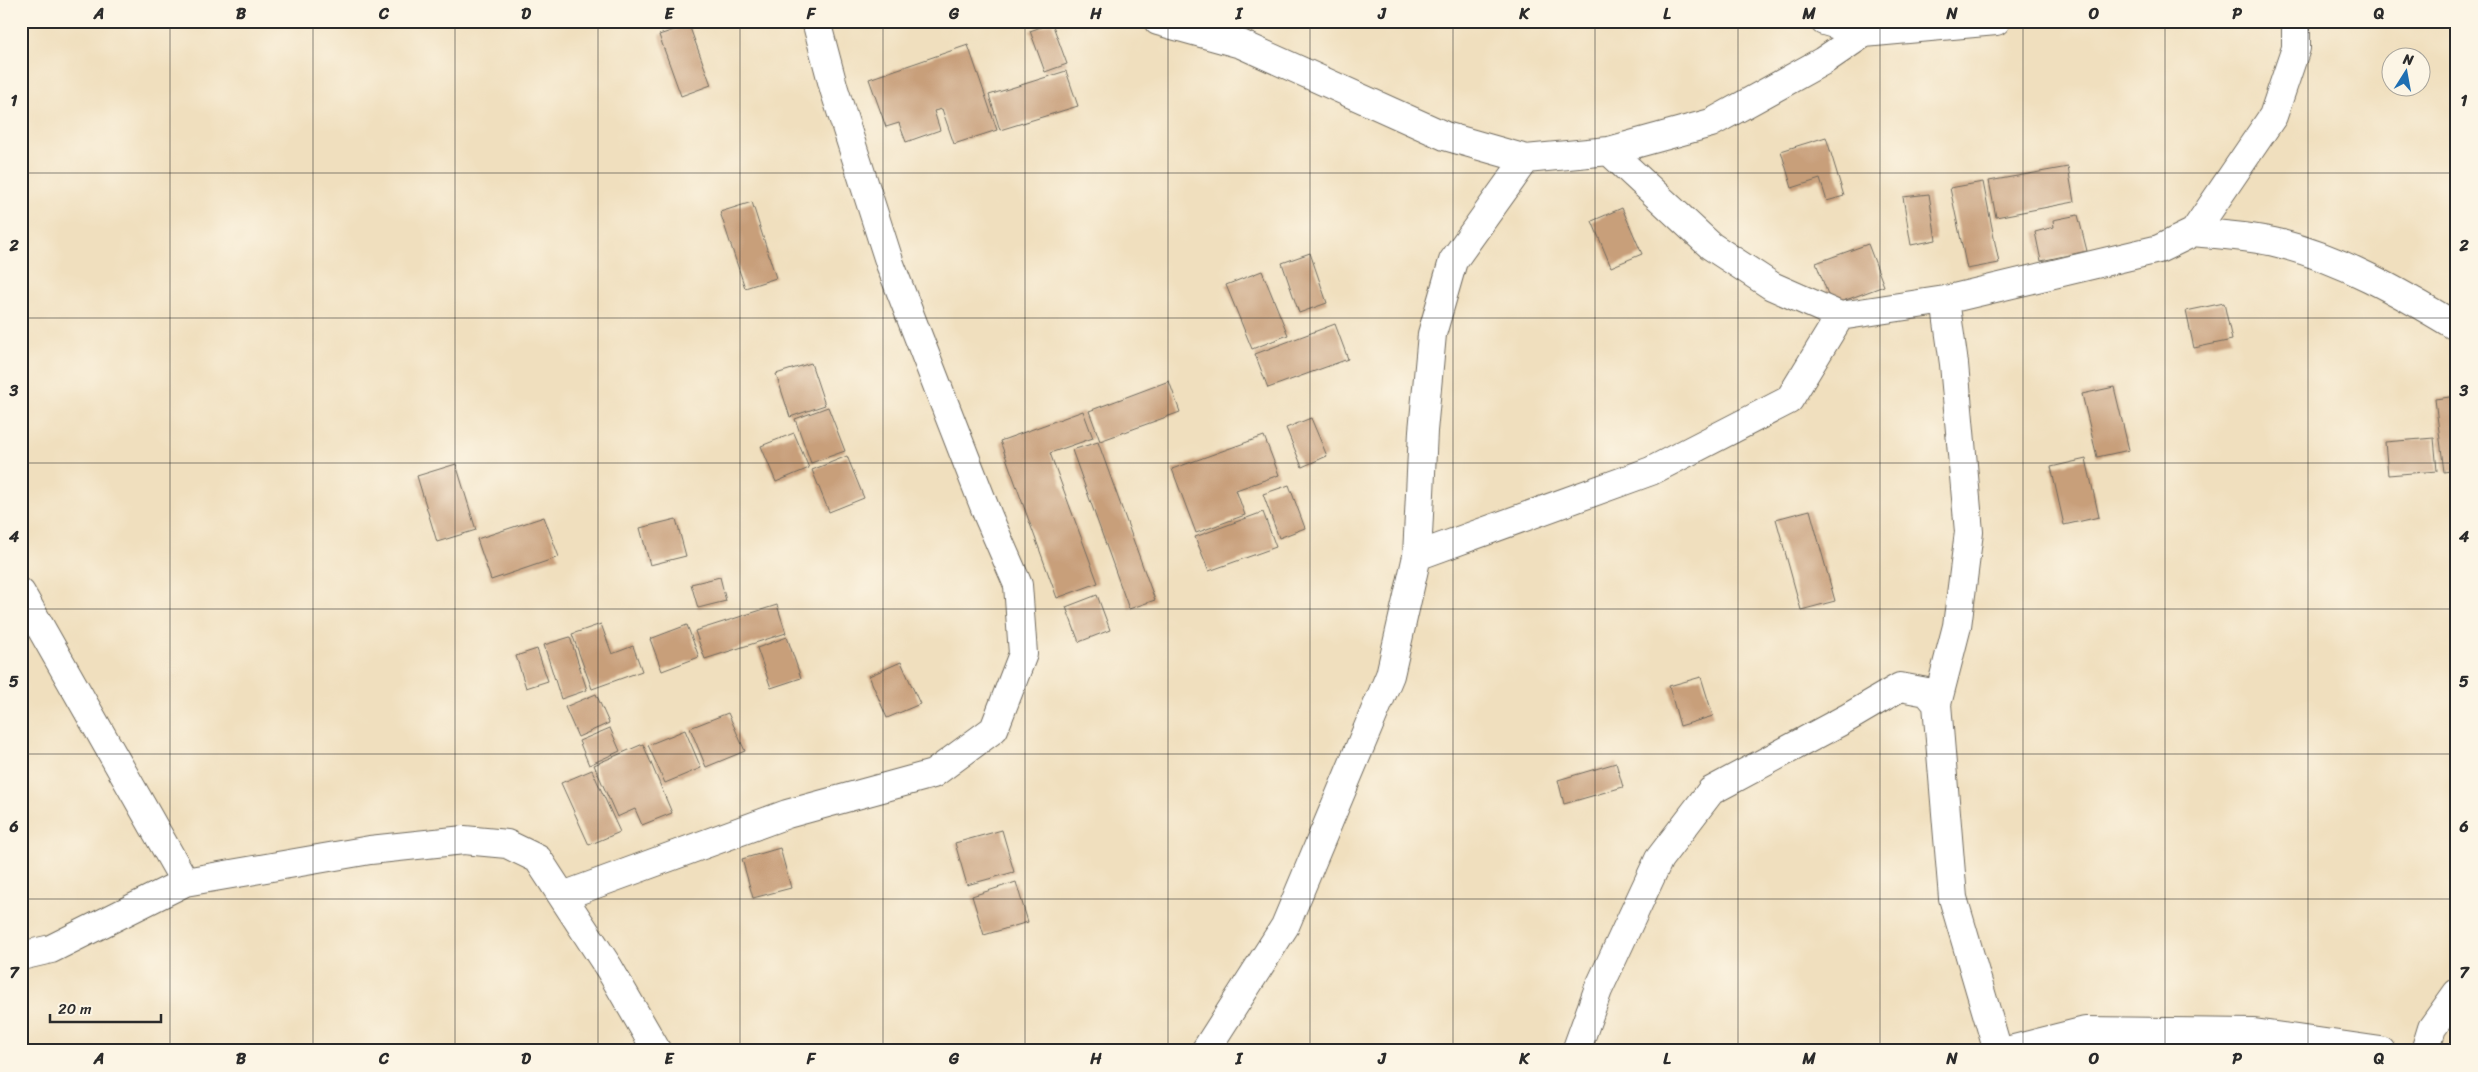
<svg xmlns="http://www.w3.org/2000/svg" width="2478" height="1072" font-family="Sriracha,sans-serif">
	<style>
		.building { fill: #c89f7a }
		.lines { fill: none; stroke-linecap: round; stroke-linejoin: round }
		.street-casing { stroke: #706a5e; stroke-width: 30 }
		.street { stroke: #fff; stroke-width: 28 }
		.grid { fill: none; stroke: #2b2b2b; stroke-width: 1; stroke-opacity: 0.55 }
		.neatline { fill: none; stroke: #2b2b2b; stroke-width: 2 }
		.grid-label { font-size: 16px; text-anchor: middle; font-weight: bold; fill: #2b2b2b }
	</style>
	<rect width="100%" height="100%" fill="#fcf5e5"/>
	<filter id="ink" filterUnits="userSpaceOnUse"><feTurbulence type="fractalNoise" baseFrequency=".02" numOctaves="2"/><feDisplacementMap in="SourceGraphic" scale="10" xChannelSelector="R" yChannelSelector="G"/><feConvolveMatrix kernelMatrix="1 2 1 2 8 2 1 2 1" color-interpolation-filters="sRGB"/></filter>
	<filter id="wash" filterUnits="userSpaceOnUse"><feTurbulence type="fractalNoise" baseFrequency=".0096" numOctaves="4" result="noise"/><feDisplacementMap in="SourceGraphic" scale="20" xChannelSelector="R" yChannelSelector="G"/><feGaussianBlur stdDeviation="1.12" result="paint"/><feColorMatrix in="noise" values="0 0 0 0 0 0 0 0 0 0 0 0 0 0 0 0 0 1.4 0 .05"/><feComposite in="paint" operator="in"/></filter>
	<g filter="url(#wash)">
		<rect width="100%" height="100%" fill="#f0dfbe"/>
		<g id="blocks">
			<path class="building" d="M1052 23 1067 64 1045 72 1030 31Z
				M689 25 711 85 681 96 659 35Z
				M2457 32V64H2456L2451 33Z
				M968 45 997 130 954 144 942 109 934 111 940 130 906 142 899 123 886 127 869 79Z
				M1066 71 1078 106 1000 130 989 95Z
				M1826 137 1844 196 1827 201 1820 179 1792 188 1781 151Z
				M2068 167 2074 202 1996 217 1989 181Z
				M1983 182 1999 263 1967 269 1950 188Z
				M1929 194 1936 240 1911 245 1903 197Z
				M752 202 776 278 745 288 720 212Z
				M1622 208 1642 254 1611 267 1592 221Z
				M2078 215 2087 251 2041 261 2035 232 2054 227 2053 220Z
				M1868 244 1884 286 1832 305 1816 263Z
				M1310 253 1327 303 1299 313 1282 263Z
				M1262 271 1288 335 1252 349 1226 285Z
				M2224 303 2232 340 2194 348 2186 311Z
				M1335 324 1348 359 1268 388 1255 354Z
				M811 363 825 405 790 417 776 374Z
				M1169 381 1180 412 1100 441 1089 411Z
				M2114 387 2129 450 2097 457 2082 394Z
				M2457 396V470L2444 472 2435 399Z
				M828 407 845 451 811 463 795 419Z
				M1083 411 1093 438 1050 453 1098 583 1057 598 1000 441Z
				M1311 418 1327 456 1302 467 1286 428Z
				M794 433 809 468 776 482 761 446Z
				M1264 436 1279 475 1236 490 1245 515 1196 533 1172 469Z
				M2434 438 2437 471 2388 475 2385 442Z
				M1098 442 1155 600 1129 609 1072 450Z
				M847 456 864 498 829 512 812 470Z
				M2086 459 2099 517 2064 525 2051 467Z
				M456 464 476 530 437 542 417 476Z
				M1289 485 1305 528 1279 538 1263 494Z
				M1810 510 1835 601 1801 610 1776 519Z
				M1263 512 1276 547 1209 571 1195 537Z
				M544 517 559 557 491 580 477 539Z
				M676 519 686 556 650 565 640 528Z
				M720 577 726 601 698 608 691 584Z
				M1097 595 1110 630 1079 642 1066 607Z
				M777 605 786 633 705 659 695 631Z
				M601 624 612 654 633 646 642 671 592 689 572 634Z
				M687 625 699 657 662 671 650 639Z
				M570 637 587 690 561 699 544 645Z
				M787 637 801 678 771 688 757 648Z
				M537 649 548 681 526 688 516 656Z
				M901 662 920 704 887 718 869 676Z
				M1701 677 1713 716 1680 726 1669 686Z
				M596 694 609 723 578 737 565 707Z
				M728 713 745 751 706 767 690 728Z
				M610 728 620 751 589 765 579 741Z
				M685 730 701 768 665 783 648 745Z
				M643 744 672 813 642 825 635 809 617 817 594 765Z
				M1616 763 1623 787 1564 804 1558 780Z
				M592 770 620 832 589 845 561 783Z
				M1002 830 1014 872 967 885 955 843Z
				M780 848 791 888 753 898 742 859Z
				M1016 882 1028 922 984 935 972 896Z"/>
		</g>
	</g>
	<g filter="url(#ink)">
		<use href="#blocks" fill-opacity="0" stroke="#706a5e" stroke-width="1"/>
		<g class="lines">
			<defs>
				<path id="street" d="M1158 21 1241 44 1445 136 1526 159 1609 151 1711 123 1823 61 1864 33 1875 21
					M1824 21 1864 33 1996 21
					M1609 151 1711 246 1772 286 1840 316 1945 300 2159 249 2194 232 2273 116 2296 48V21
					M2194 232C2221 235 2251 236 2278 243 2342 259 2401 293 2457 327
					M1945 300 1954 364 1969 532 1957 626 1937 704 1953 898 1998 1051
					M1417 556 1651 471 1789 400 1840 316
					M21 593 185 882
					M563 896 787 814 933 774 994 729 1023 654 1018 585 988 516 890 264 834 89 816 21
					M21 956 51 949 185 882 370 850 464 840 507 844 538 859 609 968 657 1051
					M1205 1051 1285 926 1390 675 1417 556 1423 431 1432 334 1453 261 1526 159
					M1576 1051 1598 990 1659 859 1711 791 1849 717 1900 687 1927 692 1937 704
					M2006 1051 2085 1031 2254 1033 2381 1051
					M2425 1051 2432 1028 2457 993"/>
			</defs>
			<use href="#street" class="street-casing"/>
			<use href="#street" class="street"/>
		</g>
	</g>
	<path class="grid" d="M170 21V1051M313 21V1051M455 21V1051M598 21V1051M740 21V1051M883 21V1051M1025 21V1051M1168 21V1051M1310 21V1051M1453 21V1051M1595 21V1051M1738 21V1051M1880 21V1051M2023 21V1051M2165 21V1051M2308 21V1051M21 173H2457M21 318H2457M21 463H2457M21 609H2457M21 754H2457M21 899H2457"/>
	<rect width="2478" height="1072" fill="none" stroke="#fcf5e5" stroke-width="55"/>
	<g transform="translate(2406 72) rotate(11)"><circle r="24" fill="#fcf5e5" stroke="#a8a49b"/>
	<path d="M0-4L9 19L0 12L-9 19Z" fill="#1f6fb2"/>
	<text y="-8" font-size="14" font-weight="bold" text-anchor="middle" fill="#2b2b2b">N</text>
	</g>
	<path d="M50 1014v8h111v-8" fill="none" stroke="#2b2b2b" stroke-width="2.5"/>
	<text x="58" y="1014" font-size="15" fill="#2b2b2b" stroke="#fcf5e5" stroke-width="4" paint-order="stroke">20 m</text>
	<rect x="28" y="28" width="2422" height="1016" class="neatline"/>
	<g class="grid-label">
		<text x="99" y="19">A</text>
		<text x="241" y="19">B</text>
		<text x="384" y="19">C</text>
		<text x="526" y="19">D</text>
		<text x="669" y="19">E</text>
		<text x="811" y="19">F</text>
		<text x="954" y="19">G</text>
		<text x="1096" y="19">H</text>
		<text x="1239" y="19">I</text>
		<text x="1382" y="19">J</text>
		<text x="1524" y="19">K</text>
		<text x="1667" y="19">L</text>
		<text x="1809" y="19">M</text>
		<text x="1952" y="19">N</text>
		<text x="2094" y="19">O</text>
		<text x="2237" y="19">P</text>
		<text x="2379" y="19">Q</text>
		<text x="14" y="106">1</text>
		<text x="2464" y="106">1</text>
		<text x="14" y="251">2</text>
		<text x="2464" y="251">2</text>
		<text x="14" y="396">3</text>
		<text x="2464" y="396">3</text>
		<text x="14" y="542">4</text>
		<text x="2464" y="542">4</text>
		<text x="14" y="687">5</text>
		<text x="2464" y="687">5</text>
		<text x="14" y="832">6</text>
		<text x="2464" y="832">6</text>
		<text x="14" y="978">7</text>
		<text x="2464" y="978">7</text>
		<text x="99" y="1064">A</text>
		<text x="241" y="1064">B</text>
		<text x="384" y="1064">C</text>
		<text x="526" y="1064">D</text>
		<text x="669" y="1064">E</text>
		<text x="811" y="1064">F</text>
		<text x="954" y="1064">G</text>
		<text x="1096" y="1064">H</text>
		<text x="1239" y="1064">I</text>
		<text x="1382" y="1064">J</text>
		<text x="1524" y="1064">K</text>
		<text x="1667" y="1064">L</text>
		<text x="1809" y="1064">M</text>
		<text x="1952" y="1064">N</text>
		<text x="2094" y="1064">O</text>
		<text x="2237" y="1064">P</text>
		<text x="2379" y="1064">Q</text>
	</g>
</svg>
